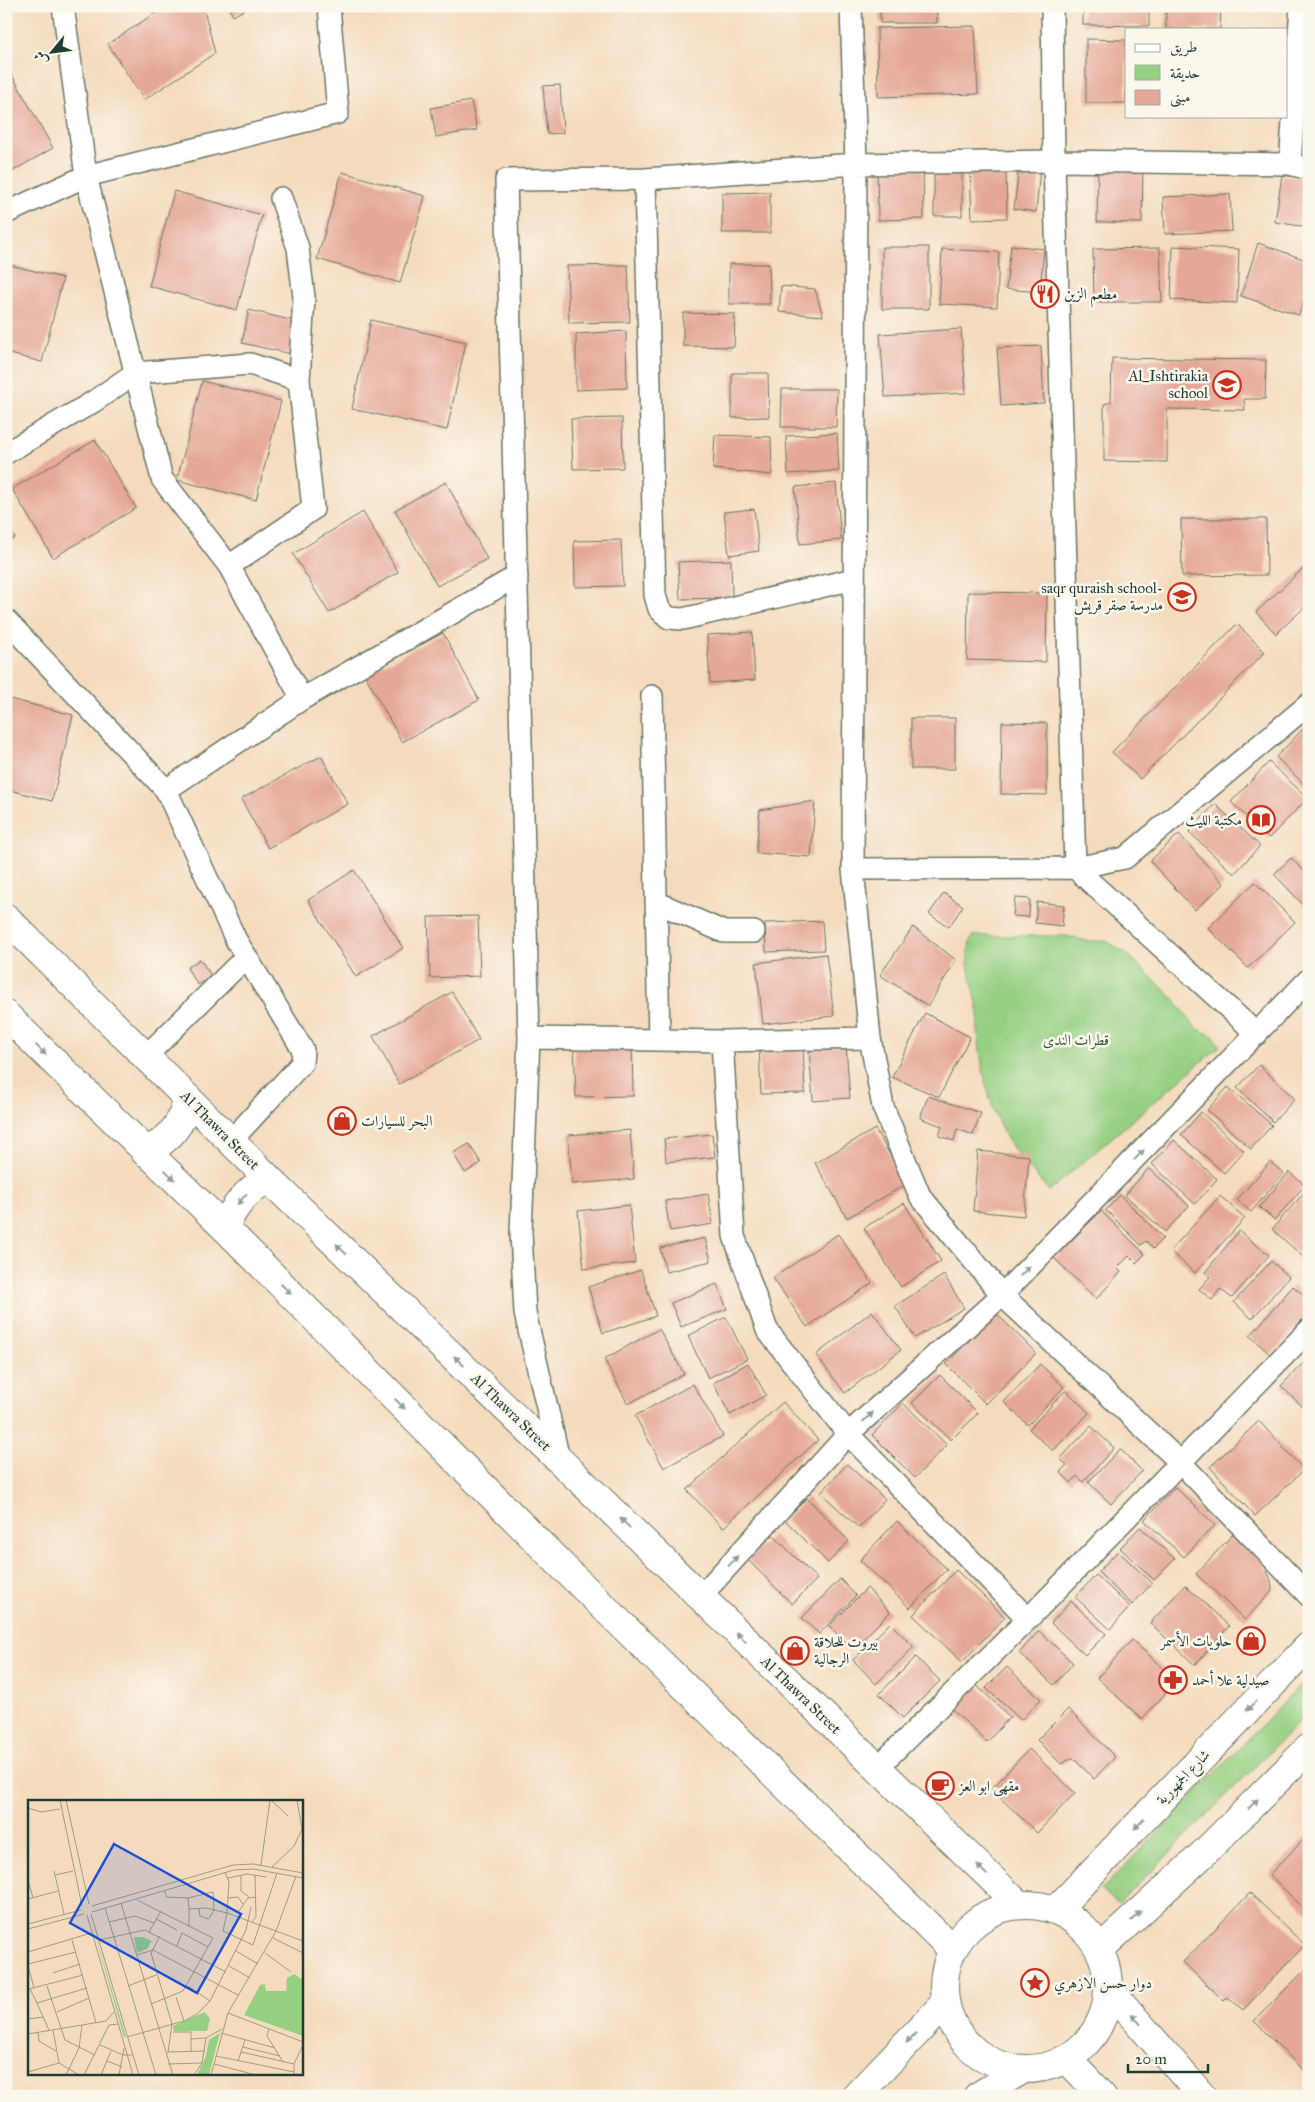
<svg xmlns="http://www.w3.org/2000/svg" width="1315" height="2102" font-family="'IM FELL Great Primer',Amiri,serif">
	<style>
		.green { fill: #96d083; stroke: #5a865c }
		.building { fill: #e5a898 }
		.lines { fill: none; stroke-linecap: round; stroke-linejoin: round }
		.minor-casing { stroke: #6a7464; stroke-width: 24 }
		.secondary-casing { stroke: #6a7464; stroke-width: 30 }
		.primary-casing { stroke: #6a7464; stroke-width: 30 }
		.minor { stroke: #fff; stroke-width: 21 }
		.secondary { stroke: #fff; stroke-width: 28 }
		.primary { stroke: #fff; stroke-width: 28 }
		.oneway { fill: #8f9e9a }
		.labels { text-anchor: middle; stroke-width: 5; stroke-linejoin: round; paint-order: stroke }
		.poi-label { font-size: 15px; fill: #1f3d34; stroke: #fbf7ec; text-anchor: start }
		.park-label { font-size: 15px; fill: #375a44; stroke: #fbf7ec }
		.street-label { font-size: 15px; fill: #1f3d34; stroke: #fbf7ec }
		.inset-road { fill: none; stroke: #9f9c87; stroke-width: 1 }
		.view { fill: #1d4ed8; fill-opacity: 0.15; stroke: #1d4ed8; stroke-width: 2.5 }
		.inset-edge { fill: none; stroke: #1f3d34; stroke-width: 2.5 }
	</style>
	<rect width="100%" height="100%" fill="#fbf7ec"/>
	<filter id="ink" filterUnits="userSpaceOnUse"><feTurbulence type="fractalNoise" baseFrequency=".02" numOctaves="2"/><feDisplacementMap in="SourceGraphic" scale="10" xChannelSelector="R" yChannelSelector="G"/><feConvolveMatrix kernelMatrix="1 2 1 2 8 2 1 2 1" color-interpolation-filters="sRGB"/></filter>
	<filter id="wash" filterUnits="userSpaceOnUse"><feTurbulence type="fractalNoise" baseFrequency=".0096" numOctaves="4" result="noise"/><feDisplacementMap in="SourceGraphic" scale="20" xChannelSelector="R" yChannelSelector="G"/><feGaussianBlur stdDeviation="1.12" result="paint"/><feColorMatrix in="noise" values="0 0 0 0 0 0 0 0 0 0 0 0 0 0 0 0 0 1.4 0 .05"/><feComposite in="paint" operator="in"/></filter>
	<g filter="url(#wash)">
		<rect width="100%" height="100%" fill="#f4dbbe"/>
		<path class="green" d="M972 936H1066L1086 941H1106L1126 953 1174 999 1196 1028 1213 1036 1220 1046 1049 1191C1035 1174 1019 1158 1008 1140 988 1107 981 1067 978 1030 977 1023 979 1017 978 1010 975 983 961 966 972 936Z
			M1309 1677V1712L1119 1904 1101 1890Z"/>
		<g id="blocks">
			<path class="building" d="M166 6H203L215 53 144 100 108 44Z
				M228 6H251L233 16Z
				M880 6H937V23H880Z
				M1083 6H1149V26L1083 25Z
				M1166 6H1221L1220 29H1166Z
				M975 26 978 94 878 97 877 28Z
				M1086 39 1126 40V103H1086Z
				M9 70 53 148 6 175V71Z
				M560 85 563 133 547 134 543 86Z
				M471 101 477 130 436 137 431 108Z
				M1098 165 1143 166 1142 223 1097 222Z
				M1019 166 1040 168 1036 212 1014 209Z
				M934 167H962V216H934Z
				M1006 167 1007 218 972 219 970 168Z
				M923 169 924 219 878 220 877 170Z
				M342 172 425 196 400 283 317 259Z
				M1282 175 1309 179 1307 227 1275 222Z
				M174 191 262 215 237 310 149 286Z
				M770 192V233H722V193Z
				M1230 194 1232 231 1165 234 1163 197Z
				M1258 243 1309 261V286L1299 315 1241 296Z
				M1011 245 1044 249 1040 292 1006 289Z
				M1173 246 1239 249 1237 303 1171 300Z
				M882 247H929V309H882Z
				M1160 248 1162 302H1094L1093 249Z
				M942 249 999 252 997 307 939 304Z
				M6 264 63 278 42 362 6 353Z
				M729 264H769L770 304H729Z
				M628 265 630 322 569 323 567 266Z
				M781 286 815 289 823 316 779 312Z
				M249 310 298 322 291 354 242 343Z
				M683 313 735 314 734 347 683 346Z
				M371 320 466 342 447 430 352 409Z
				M961 329 966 393 885 397 880 334Z
				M626 331 627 388 576 390V334Z
				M1041 346 1044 403 1001 406 997 348Z
				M1112 358 1266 360 1265 399H1244L1245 410 1167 409V462L1104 461V404L1111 402Z
				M732 373H768L769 417 732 418Z
				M202 381 281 401 256 500 177 480Z
				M782 389H837L836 427H781Z
				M622 418 623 468 573 469 571 419Z
				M837 433 839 471 788 474 786 436Z
				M715 435 771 437 772 475 713 469Z
				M95 440 136 508 53 558 12 489Z
				M446 482 487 559 437 586 395 510Z
				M836 483 841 540 800 544 795 487Z
				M754 509 759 551 729 555 724 512Z
				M363 512 398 572 329 613 293 554Z
				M1181 519H1266L1267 575 1182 576Z
				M6 523 15 538 6 543Z
				M621 540 623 586 575 587 574 541Z
				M731 560 732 598 680 599 678 562Z
				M1309 563V603L1276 634 1256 612Z
				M968 592 1047 593 1046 662 967 660Z
				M1237 624 1265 652 1140 779 1112 752Z
				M752 632 755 680 710 683 707 635Z
				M443 633 479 700 402 742 365 675Z
				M6 698 73 715 52 801 6 789Z
				M911 718H955V769H911Z
				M1002 722 1047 723V795L1001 794Z
				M1304 728 1309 732V789L1276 757Z
				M321 756 348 804 268 848 241 799Z
				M1269 762 1308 798 1269 838 1231 802Z
				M815 801 811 857 756 853 760 810Z
				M1215 804 1260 846 1234 874 1189 832Z
				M1179 834 1224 884 1195 910 1150 861Z
				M1291 858 1309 876V911L1274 874Z
				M354 870 403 948 356 977 308 900Z
				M1255 882 1295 922 1248 968 1208 928Z
				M944 893 963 906 949 927 929 914Z
				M1015 898 1030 899 1029 917 1013 916Z
				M1037 902 1064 905 1062 926 1035 923Z
				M478 916 480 976 430 978 428 917Z
				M822 921 824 950 766 952 765 923Z
				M913 927 956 960 928 1006 880 975Z
				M826 954 834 1016 763 1024 756 963Z
				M200 959 211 976 198 985 187 968Z
				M452 992 479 1040 399 1084 373 1036Z
				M925 1013 970 1037 939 1097 892 1077Z
				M632 1045 633 1096 576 1097 574 1047Z
				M803 1045 805 1093 761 1094 759 1047Z
				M846 1046 850 1098 813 1101 809 1049Z
				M1259 1065 1295 1099 1273 1122 1237 1088Z
				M1228 1087 1272 1125 1251 1149 1207 1110Z
				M928 1096 981 1113 973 1135 957 1129 954 1141 939 1136 942 1126 920 1118Z
				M1201 1112 1244 1151 1224 1173 1181 1135Z
				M875 1129 907 1184 847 1218 815 1163Z
				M630 1130 634 1179 572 1184 568 1135Z
				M712 1134 715 1157 666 1162 664 1139Z
				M1174 1140 1217 1179 1195 1204 1152 1164Z
				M469 1144 481 1163 465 1173 453 1153Z
				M978 1151 1029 1156 1024 1216 973 1211Z
				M1270 1162 1284 1173 1251 1212 1237 1200Z
				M1149 1168 1189 1206 1165 1232 1125 1195Z
				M1289 1172 1305 1185 1275 1220 1259 1207Z
				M1308 1188 1309 1189V1262L1272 1229Z
				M708 1194 713 1224 670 1231 665 1201Z
				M1120 1195 1163 1238 1153 1249 1146 1241 1141 1245 1106 1210Z
				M1220 1196 1245 1218 1195 1273 1170 1251Z
				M904 1203 941 1261 901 1287 864 1228Z
				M629 1205 635 1263 584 1269 578 1211Z
				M1101 1211 1145 1254 1136 1263 1129 1256 1117 1268 1121 1272 1096 1299 1054 1258Z
				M1239 1231 1269 1255 1232 1298 1220 1289 1212 1300 1199 1289 1210 1277 1205 1272Z
				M838 1234 872 1283 807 1327 773 1278Z
				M705 1238 711 1261 666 1272 660 1248Z
				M1271 1261 1289 1277 1252 1319 1234 1302Z
				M641 1270 656 1316 603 1333 588 1287Z
				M944 1275 964 1308 915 1338 895 1306Z
				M717 1284 727 1309 681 1327 671 1303Z
				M1293 1286 1309 1300V1312L1271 1355 1250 1336Z
				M872 1311 901 1350 845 1393 816 1355Z
				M996 1313 1036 1353 986 1404 946 1364Z
				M726 1317 747 1359 708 1378 688 1336Z
				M659 1329 684 1374 628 1404 604 1359Z
				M1309 1357V1413L1281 1386Z
				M748 1363 766 1395 730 1415 713 1383Z
				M1040 1364 1064 1387 1028 1425 1004 1402Z
				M940 1375 978 1413 951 1440 912 1403Z
				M693 1384 723 1436 664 1468 635 1416Z
				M1066 1390 1089 1413 1053 1451 1029 1429Z
				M783 1402 818 1440 723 1528 687 1490Z
				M903 1403 947 1445 915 1478 872 1435Z
				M1259 1421 1304 1470 1255 1516 1210 1467Z
				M1091 1426 1114 1448 1083 1482 1077 1476 1071 1483 1060 1472 1067 1465 1060 1459Z
				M1120 1449 1142 1471 1111 1504 1088 1482Z
				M847 1464 885 1499 859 1528 821 1493Z
				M1175 1487 1215 1525 1184 1557 1144 1520Z
				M807 1498 849 1541 828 1563 785 1520Z
				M897 1521 947 1569 910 1608 860 1560Z
				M1140 1527 1175 1559 1154 1580 1120 1548Z
				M1234 1533 1262 1559 1271 1581 1272 1591 1245 1620 1196 1574Z
				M773 1535 817 1579 792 1604 748 1560Z
				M1118 1551 1152 1583 1132 1605 1098 1572Z
				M956 1570 1005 1617 962 1662 913 1615Z
				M1096 1575 1130 1607 1110 1629 1075 1597Z
				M840 1579 856 1596 819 1634 802 1618Z
				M1185 1585 1229 1626 1195 1665 1150 1623Z
				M867 1588 890 1612 853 1649 829 1626Z
				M1071 1601 1106 1634 1085 1655 1051 1623Z
				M890 1623 914 1647 876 1684 853 1660Z
				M1039 1631 1073 1663 1054 1685 1019 1653Z
				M1132 1640 1177 1681 1142 1719 1097 1678Z
				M916 1657 940 1681 903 1718 879 1694Z
				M1007 1667 1041 1699 1021 1720 986 1688Z
				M973 1682 1010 1717 987 1742 950 1707Z
				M1068 1709 1115 1757 1094 1779 1073 1758 1061 1764 1037 1740Z
				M1029 1749 1075 1793 1037 1833 991 1789Z
				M1309 1834V1913L1269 1875Z
				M1250 1893 1305 1945 1243 2010 1228 1997 1224 2001 1183 1962Z
				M1309 1966V2076L1254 2021Z"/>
		</g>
	</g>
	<g filter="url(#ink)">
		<use href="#blocks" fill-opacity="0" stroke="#6a7464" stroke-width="1"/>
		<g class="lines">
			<defs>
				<path id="minor" d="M329 6 338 113 86 176 162 479 229 566 302 699 517 576
					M851 6 856 164 853 869 870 1038 883 1107 920 1196 1002 1295 1180 1462 1309 1596
					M1052 6 1054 161 1075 868 1257 1034
					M1290 164 1301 6
					M645 179 655 595 659 609 669 618 683 619 854 579
					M281 198 298 248 304 297 299 380
					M6 213 86 176 63 6
					M6 453 93 402 135 373 250 364 299 380 313 509 229 566
					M6 620 166 790 302 699
					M652 696 659 1040
					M166 790 236 940 303 1050 302 1063 231 1141
					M853 869 1075 868 1125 858 1309 704
					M656 902 724 932H754
					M529 1038 722 1041 870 1038
					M722 1041 734 1236 767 1330 848 1434 1028 1619
					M146 1056 246 957
					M559 1459 525 1313 521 1232 529 1038 506 180 645 179 856 164 1054 161 1290 164 1309 169
					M700 1597 848 1434 1002 1295 1309 979
					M876 1769 1028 1619 1309 1330"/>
				<path id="secondary" d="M6 918 268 1178 1018 1904
					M6 1015 225 1228 567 1571 952 1949
					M145 1152C171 1139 181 1126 188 1098
					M225 1228C234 1205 247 1191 268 1178
					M1109 1989 1202 2096
					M1067 2059 1102 2096"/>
				<path id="primary" d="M944 1987a82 82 0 1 1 164 0a82 82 0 1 1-164 0Z
					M1057 1909 1309 1646
					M1100 1949 1203 1854 1309 1748
					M856 2096 945 2003
					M978 2096 1022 2070"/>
			</defs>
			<use href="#minor" class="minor-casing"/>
			<use href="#secondary" class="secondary-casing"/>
			<use href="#primary" class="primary-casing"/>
			<use href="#minor" class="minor"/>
			<use href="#secondary" class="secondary"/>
			<use href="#primary" class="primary"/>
		</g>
		<defs><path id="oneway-solid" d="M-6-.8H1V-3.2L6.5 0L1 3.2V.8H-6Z" transform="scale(1.25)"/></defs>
		<g class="oneway">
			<use href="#oneway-solid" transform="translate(41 1050) rotate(44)"/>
			<use href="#oneway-solid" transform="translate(1139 1155) rotate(-46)"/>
			<use href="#oneway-solid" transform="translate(170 1175) rotate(44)"/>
			<use href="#oneway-solid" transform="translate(242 1199) rotate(130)"/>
			<use href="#oneway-solid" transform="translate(341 1249) rotate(-136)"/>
			<use href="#oneway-solid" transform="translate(1025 1271) rotate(-46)"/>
			<use href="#oneway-solid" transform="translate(286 1289) rotate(45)"/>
			<use href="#oneway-solid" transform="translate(459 1361) rotate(-136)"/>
			<use href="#oneway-solid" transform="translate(400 1404) rotate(45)"/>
			<use href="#oneway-solid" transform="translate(868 1417) rotate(-42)"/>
			<use href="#oneway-solid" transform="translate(625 1523) rotate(-135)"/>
			<use href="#oneway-solid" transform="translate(733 1561) rotate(-48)"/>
			<use href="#oneway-solid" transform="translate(741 1637) rotate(-136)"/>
			<use href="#oneway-solid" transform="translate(1251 1706) rotate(134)"/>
			<use href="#oneway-solid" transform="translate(1253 1804) rotate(-45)"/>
			<use href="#oneway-solid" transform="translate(1139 1824) rotate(134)"/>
			<use href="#oneway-solid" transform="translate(982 1870) rotate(-136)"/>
			<use href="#oneway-solid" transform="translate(1136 1916) rotate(-43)"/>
			<use href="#oneway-solid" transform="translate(1136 2019) rotate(-131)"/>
			<use href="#oneway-solid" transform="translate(911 2038) rotate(134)"/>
		</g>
	</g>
	<defs>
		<symbol id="restaurant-ring" viewBox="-11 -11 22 22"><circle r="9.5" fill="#fbf7ec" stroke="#c8321e" stroke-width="1.5"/><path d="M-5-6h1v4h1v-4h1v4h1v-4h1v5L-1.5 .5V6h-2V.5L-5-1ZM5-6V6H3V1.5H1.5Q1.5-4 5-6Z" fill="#c8321e"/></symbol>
		<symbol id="school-ring" viewBox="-11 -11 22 22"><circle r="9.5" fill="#fbf7ec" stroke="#c8321e" stroke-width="1.5"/><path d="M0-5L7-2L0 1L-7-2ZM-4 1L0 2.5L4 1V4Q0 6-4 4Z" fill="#c8321e"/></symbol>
		<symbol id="library-ring" viewBox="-11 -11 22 22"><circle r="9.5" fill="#fbf7ec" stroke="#c8321e" stroke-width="1.5"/><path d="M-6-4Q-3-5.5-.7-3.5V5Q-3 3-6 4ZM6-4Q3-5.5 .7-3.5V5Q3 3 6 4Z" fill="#c8321e"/></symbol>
		<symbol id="shop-ring" viewBox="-11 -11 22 22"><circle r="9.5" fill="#fbf7ec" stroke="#c8321e" stroke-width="1.5"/><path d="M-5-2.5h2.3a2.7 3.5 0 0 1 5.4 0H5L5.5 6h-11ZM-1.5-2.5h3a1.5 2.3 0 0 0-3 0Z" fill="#c8321e"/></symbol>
		<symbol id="pharmacy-ring" viewBox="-11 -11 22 22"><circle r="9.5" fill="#fbf7ec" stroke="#c8321e" stroke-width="1.5"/><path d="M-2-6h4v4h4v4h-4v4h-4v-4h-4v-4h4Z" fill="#c8321e"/></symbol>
		<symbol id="cafe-ring" viewBox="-11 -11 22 22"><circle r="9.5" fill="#fbf7ec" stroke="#c8321e" stroke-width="1.5"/><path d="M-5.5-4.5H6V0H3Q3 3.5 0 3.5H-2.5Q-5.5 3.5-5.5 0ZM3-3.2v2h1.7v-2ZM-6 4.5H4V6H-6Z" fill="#c8321e"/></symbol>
		<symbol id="sight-ring" viewBox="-11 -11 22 22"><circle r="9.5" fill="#fbf7ec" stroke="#c8321e" stroke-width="1.5"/><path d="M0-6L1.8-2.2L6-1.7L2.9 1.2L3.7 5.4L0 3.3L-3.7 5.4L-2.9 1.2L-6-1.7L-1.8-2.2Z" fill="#c8321e"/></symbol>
	</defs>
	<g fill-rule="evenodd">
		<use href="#restaurant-ring" x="1029" y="278" width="32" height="32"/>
		<use href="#school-ring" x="1211" y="369" width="32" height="32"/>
		<use href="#school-ring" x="1166" y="581" width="32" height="32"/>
		<use href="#library-ring" x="1245" y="804" width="32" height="32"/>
		<use href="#shop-ring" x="326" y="1105" width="32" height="32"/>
		<use href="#shop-ring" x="1235" y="1625" width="32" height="32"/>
		<use href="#shop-ring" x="779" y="1635" width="32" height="32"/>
		<use href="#pharmacy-ring" x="1157" y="1664" width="32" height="32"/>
		<use href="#cafe-ring" x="924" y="1770" width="32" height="32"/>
		<use href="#sight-ring" x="1019" y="1967" width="32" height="32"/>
	</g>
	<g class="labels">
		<g class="poi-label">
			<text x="1064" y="299">مطعم الزين</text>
			<text x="1208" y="381" text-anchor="end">Al_Ishtirakia<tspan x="1208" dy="17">school</tspan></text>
			<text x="1163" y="593" text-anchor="end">saqr quraish school-<tspan x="1163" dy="17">مدرسة صقر قريش</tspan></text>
			<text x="1242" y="825" text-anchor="end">مكتبة الليث</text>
			<text x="361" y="1126">البحر للسيارات</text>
			<text x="1232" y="1646" text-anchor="end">حلويات الأسمر</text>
			<text x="814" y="1647">بيروت للحلاقة<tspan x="814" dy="17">الرجالية</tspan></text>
			<text x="1192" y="1685">صيدلية علا أحمد</text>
			<text x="959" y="1791">مقهى ابو العز</text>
			<text x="1054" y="1988">دوار حسن الازهري</text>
		</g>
		<g class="park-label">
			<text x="1076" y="1045">قطرات الندى</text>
		</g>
		<g class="street-label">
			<text transform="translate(220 1130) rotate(45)" y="5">Al Thawra Street</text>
			<text transform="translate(511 1412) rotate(44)" y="5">Al Thawra Street</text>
			<text transform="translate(801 1695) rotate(44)" y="5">Al Thawra Street</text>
			<text transform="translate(1183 1777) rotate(-46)" y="5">شارع الجمهورية</text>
		</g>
	</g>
	<g transform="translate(28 1800)">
		<rect width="275" height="275" fill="#f4dbbe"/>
		<path d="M62 117 98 237H96ZM106 137H114L124 141 119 149 109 153ZM266 174 275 180V236L216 215 232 185 237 184 238 191H258L259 178ZM177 212 182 219 179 231H146L145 226ZM192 233 181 275H169L178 256 181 240Z" fill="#96d083"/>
		<path class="inset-road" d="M32 0 54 106M38 0 61 104M243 0 260 16M0 8 13 12 32 9M233 65 242 0M244 67 266 46 274 29 269 0M26 71 36 114M197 72 201 82 199 113 275 141M27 75 45 71M213 75V91L221 97M200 78 219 74 238 77M0 80 5 98M136 90 139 97 160 98M200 98 210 97 215 104M0 99 30 91M109 100 185 138 155 191 123 204M93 103 145 275M64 106 205 65 225 64 275 73M77 108 128 275M161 109 160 98 185 92 186 110 182 117 180 119 172 116 171 109M211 111 220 98 228 97M64 112 206 70 225 69 275 78M63 114 111 275M59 115 105 275M128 119 149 130M81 122 107 116 126 123M224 122 228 117 227 75M0 124 53 110M161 126V109L178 108 199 113 195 131 225 145 249 73M0 129 56 114M121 132 133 111M132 136 123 153 144 224 140 252M245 138 275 153M44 140 68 223M71 140 117 130 198 172M149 146 154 133 180 147M208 151 230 164M0 152 63 133M237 153 263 172M109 155 125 150 210 195M0 164 48 152M0 166 6 188M201 166 222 178M25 173 52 164M19 186 37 240 67 255M100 186 128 175M160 186 182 201M1 189 55 175M2 189 9 203 59 188M148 197 156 221M9 203 21 230M29 212 61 198M200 213 275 242M0 219 15 217M241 229 239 236 255 262M25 230 31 263M145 232H163V252M10 233 11 241 28 251M193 233 247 248M0 234 78 221 86 212M99 237 156 221 169 214 182 201 218 130 223 107M163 239 178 238 194 229M72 245 95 255H104M215 247 252 256M139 252 177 251M213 252 266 264M188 256 266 272M79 261 94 267M210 261 217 240M140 264 174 263M186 264 228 275M0 272 31 263 51 275M38 275 51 248 54 225M56 275 81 225 91 224M73 275 83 251M91 275 96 248M166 275 174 263 178 238M183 275 200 213 248 131 268 76M266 275V264L275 245"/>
		<path class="view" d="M86 44 213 114 169 193 42 123Z"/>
		<rect width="275" height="275" class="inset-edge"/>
	</g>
	<rect width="1315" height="2102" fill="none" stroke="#fbf7ec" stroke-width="25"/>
	<rect x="1125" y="28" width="162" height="90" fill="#fbf7ec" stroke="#a3ada2"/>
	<rect x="1135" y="44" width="25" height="8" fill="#ffffff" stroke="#a3ada2"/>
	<text x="1170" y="52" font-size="15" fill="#1f3d34">طريق</text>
	<rect x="1135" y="65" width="25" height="15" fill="#96d083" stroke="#a3ada2"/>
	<text x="1170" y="78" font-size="15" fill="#1f3d34">حديقة</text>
	<rect x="1135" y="90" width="25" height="15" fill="#e5a898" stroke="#a3ada2"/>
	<text x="1170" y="102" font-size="15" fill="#1f3d34">مبنى</text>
	<g transform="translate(52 52) rotate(241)" stroke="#fbf7ec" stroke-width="4" paint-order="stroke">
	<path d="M0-4L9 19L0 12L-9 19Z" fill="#1f3d34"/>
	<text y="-8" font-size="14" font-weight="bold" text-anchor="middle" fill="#1f3d34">ش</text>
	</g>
	<path d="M1128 2064v8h80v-8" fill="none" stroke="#1f3d34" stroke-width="2.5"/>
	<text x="1135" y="2064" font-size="15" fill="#1f3d34" stroke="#fbf7ec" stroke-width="4" paint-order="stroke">20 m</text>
</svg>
